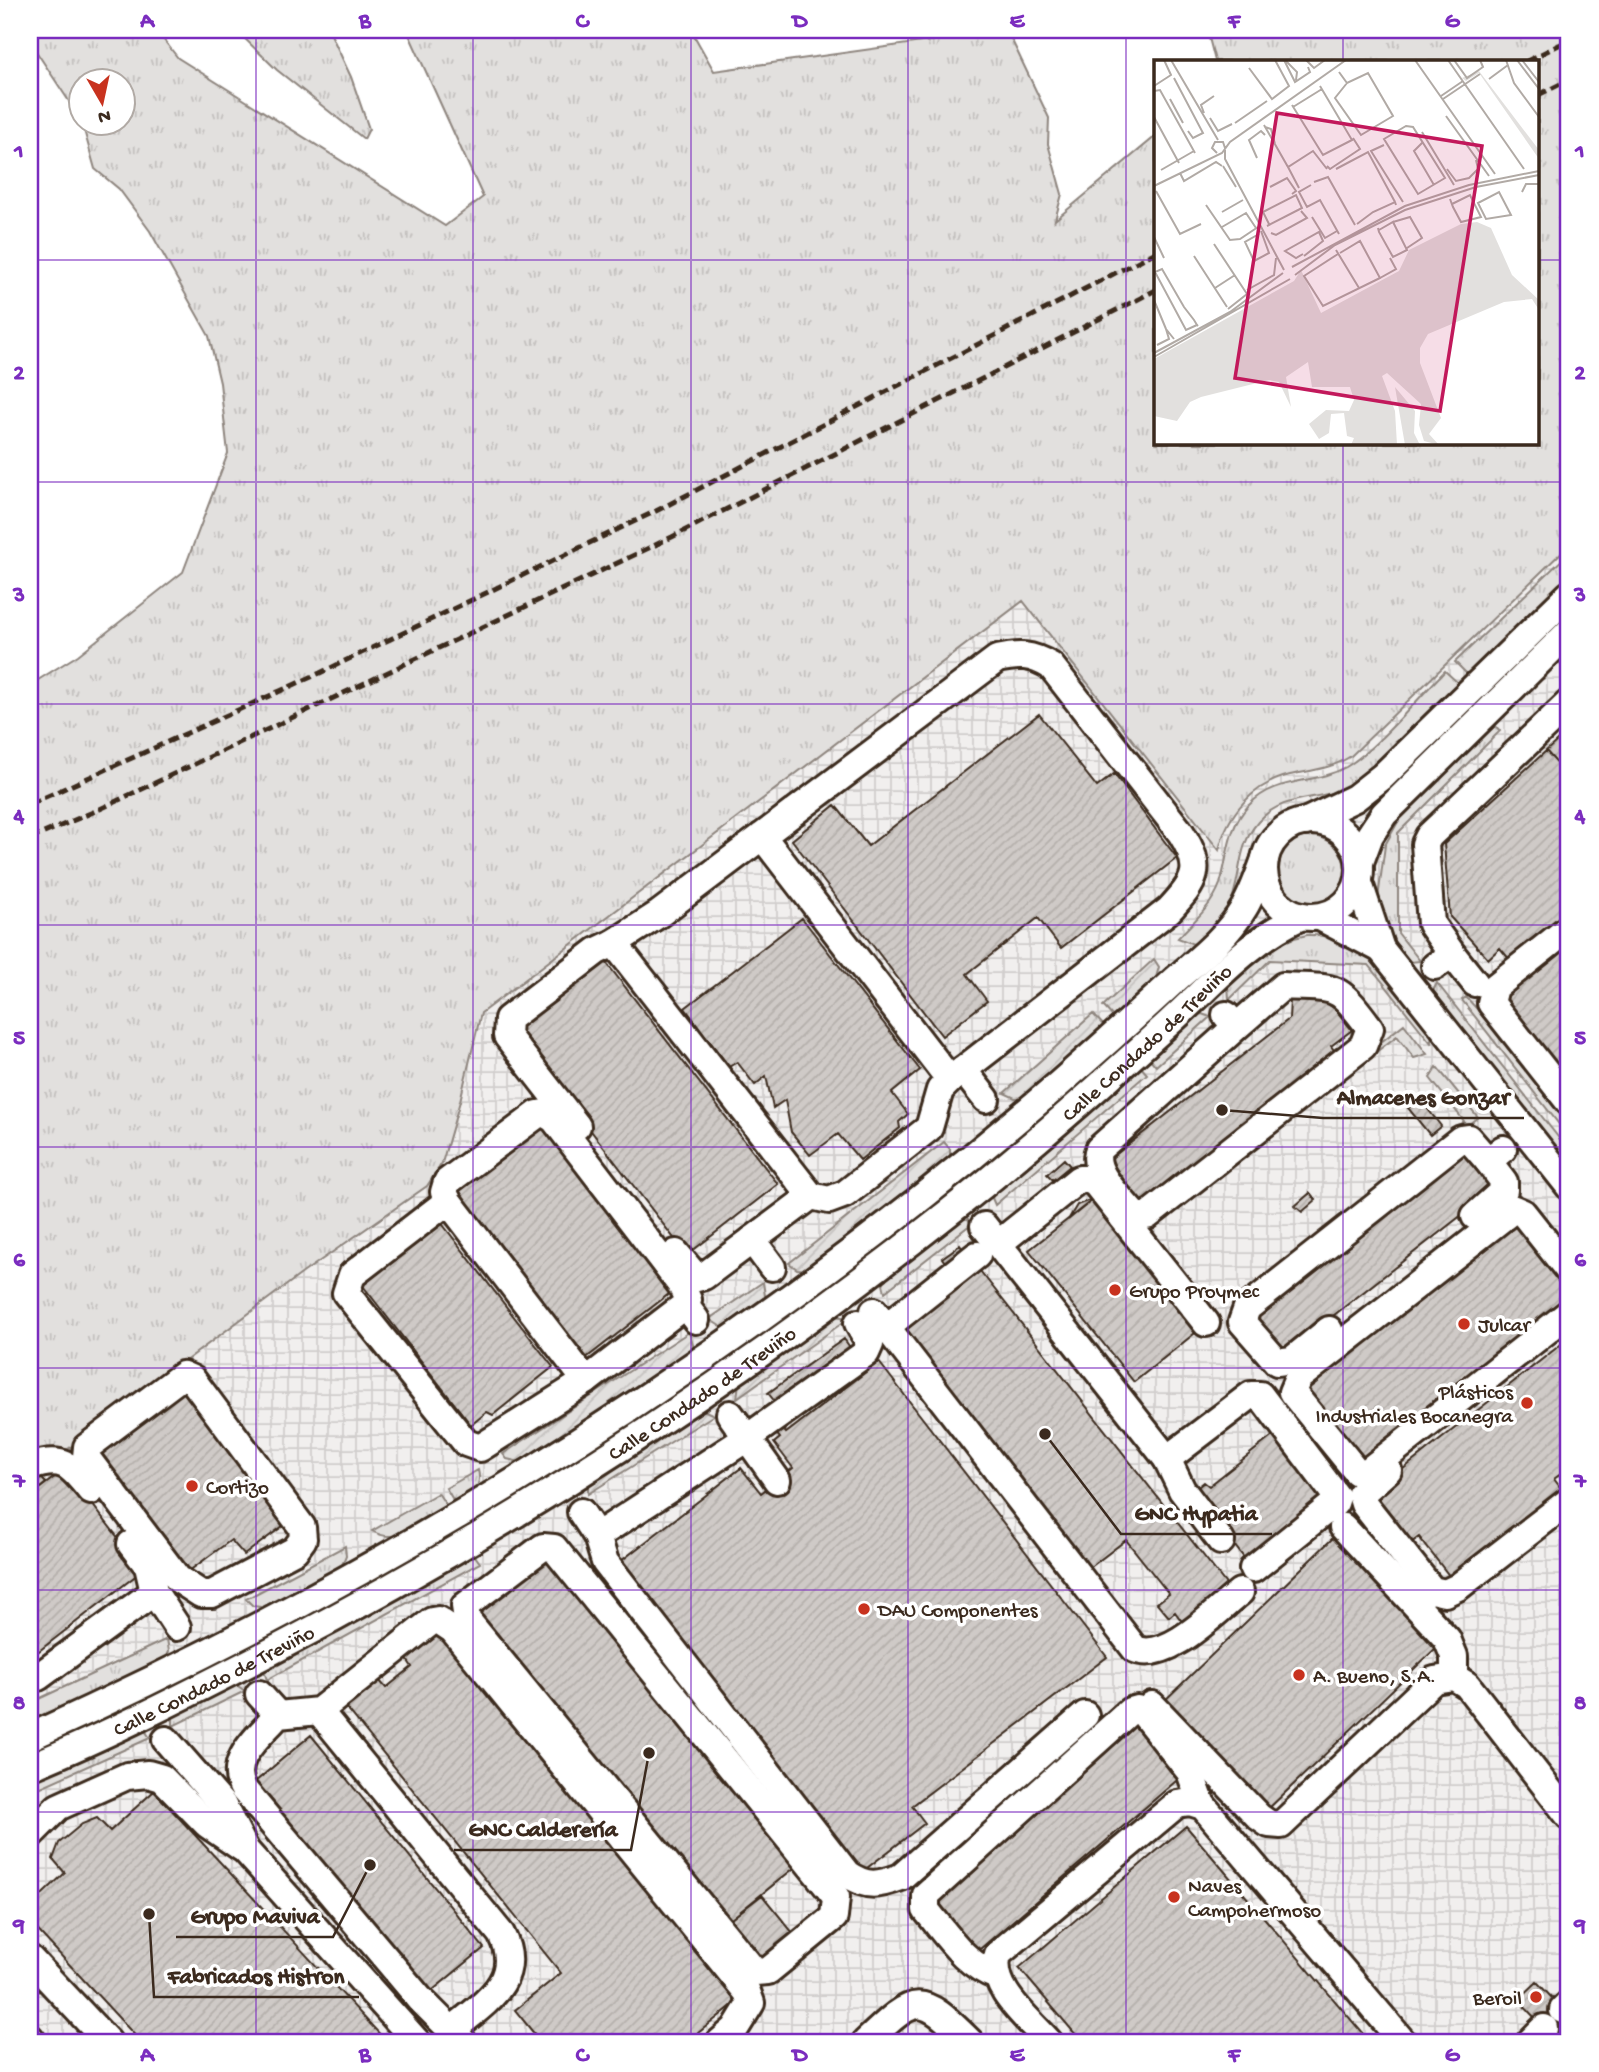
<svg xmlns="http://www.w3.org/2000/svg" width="1599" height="2072" font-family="'Gochi Hand',sans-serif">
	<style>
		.industrial { fill: url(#industrial-grid) }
		.grass { fill: url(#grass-tufts); stroke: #8e857e; stroke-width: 2 }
		.garden { fill: url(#garden-furrows); stroke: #8e857e; stroke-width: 2 }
		.building { fill: url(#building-hatch); stroke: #3b2a1e; stroke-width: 2 }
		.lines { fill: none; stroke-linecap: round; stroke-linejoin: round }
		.minor-casing { stroke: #3b2a1e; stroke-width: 32 }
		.minor { stroke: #fff; stroke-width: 26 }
		.rail { stroke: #3b2a1e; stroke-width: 5; stroke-dasharray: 10 5; stroke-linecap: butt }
		.grid { fill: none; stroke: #7b2cbf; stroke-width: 2; stroke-opacity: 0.55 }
		.poi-dot { fill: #c8321e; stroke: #fff; stroke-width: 2.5 }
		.labels { text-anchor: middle; stroke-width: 7; stroke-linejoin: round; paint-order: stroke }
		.street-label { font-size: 21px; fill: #3b2a1e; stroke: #fff }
		.poi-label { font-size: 21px; fill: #3b2a1e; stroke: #fff; text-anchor: start }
		.inset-road { fill: none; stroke: #b1aaa5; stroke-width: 2 }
		.view { fill: #c2185b; fill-opacity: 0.15; stroke: #c2185b; stroke-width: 3.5 }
		.inset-edge { fill: none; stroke: #3b2a1e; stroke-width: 3.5 }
		.leader { fill: none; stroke: #3b2a1e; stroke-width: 2.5 }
		.callout-dot { fill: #3b2a1e; stroke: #fff; stroke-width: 2.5 }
		.callout-label { font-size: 23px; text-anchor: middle; font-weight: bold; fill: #3b2a1e; stroke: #fff; stroke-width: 7; stroke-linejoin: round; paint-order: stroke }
		.neatline { fill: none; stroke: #7b2cbf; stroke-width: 2.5 }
		.grid-label { font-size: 23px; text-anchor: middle; font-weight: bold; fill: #7b2cbf }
	</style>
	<defs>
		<pattern id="industrial-grid" width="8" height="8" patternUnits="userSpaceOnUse" patternTransform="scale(1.75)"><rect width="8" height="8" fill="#f1efee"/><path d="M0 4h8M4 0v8" fill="none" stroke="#d0cdcc"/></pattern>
		<pattern id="grass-tufts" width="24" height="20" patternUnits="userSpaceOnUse" patternTransform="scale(1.75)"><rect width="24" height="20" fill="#e2e0de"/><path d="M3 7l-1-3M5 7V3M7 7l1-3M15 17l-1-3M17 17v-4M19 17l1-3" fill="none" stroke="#c3c0be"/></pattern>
		<pattern id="garden-furrows" width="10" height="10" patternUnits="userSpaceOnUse" patternTransform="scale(1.75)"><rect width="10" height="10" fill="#e2e0de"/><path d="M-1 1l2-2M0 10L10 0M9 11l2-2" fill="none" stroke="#c3c0be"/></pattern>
		<pattern id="building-hatch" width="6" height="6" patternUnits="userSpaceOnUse" patternTransform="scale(1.75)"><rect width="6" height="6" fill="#cfcac7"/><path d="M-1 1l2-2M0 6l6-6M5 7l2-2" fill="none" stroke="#b3aeaa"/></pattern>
	</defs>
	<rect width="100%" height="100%" fill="#fff"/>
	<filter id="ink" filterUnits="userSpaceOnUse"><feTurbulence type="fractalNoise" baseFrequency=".0143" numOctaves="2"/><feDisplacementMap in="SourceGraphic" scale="14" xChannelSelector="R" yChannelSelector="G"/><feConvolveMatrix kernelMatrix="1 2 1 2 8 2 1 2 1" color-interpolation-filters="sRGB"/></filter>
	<g filter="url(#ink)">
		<path class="industrial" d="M1569 545V2042H30V1458L68 1449 304 1272 427 1186 442 1163 460 1101 481 1013 1023 600 1219 849 1234 812 1250 796 1274 780 1327 769 1351 756Z"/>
		<path class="grass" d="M30 30H156L178 58 445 226 483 197 407 30H691L714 71 1007 30 1049 118 1048 144 1062 194 1055 220 1156 136V443H1538V61H1215L1207 30H1569V545L1351 756C1331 769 1313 770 1290 775 1253 784 1227 814 1219 850L1023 601 481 1013 460 1101 442 1163 427 1186 304 1272 68 1449 30 1458V685L78 655 183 572 228 453 220 383 209 336 150 231 119 189 95 169 82 123 122 122V80H80V118L30 42Z
			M236 30H329L351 77 369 129 364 139 277 70Z
			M1569 553V578L1467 674 1455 662Z
			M1445 671 1458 683C1430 711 1387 763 1355 783 1323 803 1285 791 1258 822 1225 860 1255 908 1193 944L1178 938C1193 922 1212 906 1220 884 1229 855 1226 830 1249 805 1276 776 1314 785 1346 767 1376 749 1419 697 1445 671Z
			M1494 724 1500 731 1398 833V933L1420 961 1410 962 1383 927 1377 906 1385 845 1399 820Z
			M1277 870a34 34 0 1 1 68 0a34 34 0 1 1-68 0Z
			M1307 935C1366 933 1398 990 1432 1031L1431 1043 1369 965 1270 960 1229 1000 1228 985C1252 962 1273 941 1307 935Z
			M1437 983 1569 1151 1559 1153 1433 991Z
			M1466 997 1498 1032 1569 1121V1137L1462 1000Z
			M1202 1014 1210 1017 1156 1066 1149 1058 1195 1015Z
			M1404 1024 1427 1054 1414 1058 1397 1036 1263 1139 1262 1136Z
			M1121 1046 1124 1049C1052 1112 979 1176 902 1234 632 1439 341 1618 30 1754V1748C129 1698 228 1647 327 1596 377 1570 429 1546 478 1518 709 1386 921 1220 1121 1046Z
			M1140 1066 1147 1074 995 1205 992 1198 996 1190Z
			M1437 1067 1478 1117 1289 1265 1287 1261 1464 1121 1430 1078Z
			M961 1218 968 1219 971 1224 885 1292 883 1284 886 1277Z
			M478 1470C483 1489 470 1495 455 1503L446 1488Z
			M438 1493 448 1508C424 1522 399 1547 372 1531Z
			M345 1546 346 1555 340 1570 268 1608 253 1606 246 1599Z
			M473 1553 480 1563 267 1680 263 1668Z
			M167 1639 169 1651 166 1660 30 1723V1703Z
			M235 1684 245 1691 173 1726V1714Z
			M138 1731 146 1732 150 1738 30 1792V1779Z"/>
		<path class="garden" d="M1154 959 1159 967 1155 981 1115 1019 1103 1006Z
			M1093 1014 1105 1027 1025 1097 1015 1098 1004 1093Z
			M944 1142 950 1149V1159L807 1270 797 1269 789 1263Z
			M763 1282 765 1296 763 1301 734 1324 723 1328 709 1319Z
			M833 1316 842 1317 845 1321 737 1398 739 1383Z
			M689 1332 693 1345 690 1354 631 1395 520 1462 507 1459 503 1454Z
			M701 1409 714 1415 588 1494V1484Z"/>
		<path class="building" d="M1039 714 1097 787 1114 774 1177 858 1061 948 1038 918 967 974 987 1001 942 1036 792 840 835 805 868 846Z
			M1569 730V777L1546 751Z
			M1546 751 1569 777V910L1510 960 1500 948 1488 959 1450 917 1444 844Z
			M802 918 920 1070 892 1093 908 1114 899 1122 900 1128 860 1160 838 1134 810 1155 791 1132 785 1100 773 1108 766 1076 755 1085 737 1062 729 1067 685 1008Z
			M1569 943V1081L1503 995Z
			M605 961 778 1184 687 1255 514 1031Z
			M1290 1000 1323 1001 1335 1009 1352 1030 1331 1046 1339 1057 1143 1210 1105 1163 1289 1019Z
			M1420 1099 1441 1126 1430 1135 1408 1108Z
			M547 1124 674 1290 581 1362 453 1196Z
			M1463 1148 1495 1189 1283 1355 1251 1314Z
			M1064 1159 1070 1166 1053 1180 1047 1174Z
			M1310 1193 1316 1200 1302 1212 1295 1206Z
			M1095 1198 1200 1329 1134 1382 1029 1250Z
			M1095 1198 1068 1220 1077 1205Z
			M1517 1218 1569 1283V1306L1368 1465 1304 1386Z
			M440 1221 553 1367 493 1415 487 1412 471 1425 360 1282Z
			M960 1245 965 1252 947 1265 942 1258Z
			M977 1267 1232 1592 1186 1627 1175 1612 1169 1617 1157 1603 1169 1594 1126 1540 1088 1569 899 1328Z
			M1569 1338V1468L1554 1479 1566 1495 1454 1582 1419 1537 1407 1546 1369 1496Z
			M844 1339 852 1350 776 1403 768 1393Z
			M879 1362 1107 1657 912 1806 925 1823 863 1871 621 1561 741 1468 761 1493 793 1468 774 1443 780 1438 775 1432 781 1427 786 1433Z
			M187 1382 291 1520 244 1555 231 1540 185 1574 93 1452Z
			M1279 1431 1331 1498 1248 1563 1193 1491 1204 1482 1209 1486Z
			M65 1469 143 1570 30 1658V1496Z
			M34 1470 46 1483 30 1496V1472Z
			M1334 1537 1438 1646 1265 1812 1161 1704Z
			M543 1555 799 1864 726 1923 473 1613Z
			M440 1630 740 1999 687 2042H533L536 2036 515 2010 561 1973 346 1707 379 1680 386 1688 412 1667 406 1658Z
			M1136 1717 1183 1775 973 1955 931 1903Z
			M311 1735 484 1948 428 1994 255 1782Z
			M154 1791 387 2042H141L30 1922V1906L65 1873 53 1859 59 1843 82 1824 97 1818 110 1831Z
			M1186 1826 1370 2042H1082L1019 1968Z
			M762 1895 798 1939 762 1968 726 1923Z
			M1537 1982 1569 2016V2025L1555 2039 1518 2000Z"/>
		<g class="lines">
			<defs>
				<g id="minor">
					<circle cx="1312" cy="869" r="48"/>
					<path d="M1305 822 1355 798 1383 776 1569 595"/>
					<path d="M762 836 950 1080 1169 910C1196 881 1204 869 1181 833L1051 666C1031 654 1019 654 997 659L659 914 614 943 811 1196 829 1200 845 1194 929 1128 940 1090 950 1080"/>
					<path d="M1360 862 1370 835 1384 814 1569 632"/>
					<path d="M1359 883 1381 949 1569 1186"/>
					<path d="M1320 917 1381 949"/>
					<path d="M1569 928 1495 987 1491 1003 1569 1102"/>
					<path d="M1452 954 1475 983"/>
					<path d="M1435 966 1452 954 1431 924 1425 844 1429 836 1569 703"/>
					<path d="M1226 1015 1236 1027 1099 1149C1089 1171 1122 1199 1135 1216H1147L1363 1046 1370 1028C1336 982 1338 989 1283 986L1236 1027"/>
					<path d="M963 1070 986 1099"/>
					<path d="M577 1126 507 1036 508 1019 597 951 614 943"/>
					<path d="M448 1201 352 1275 346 1293 466 1443 480 1448 586 1381"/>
					<path d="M1475 1216 1504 1190V1182L1488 1161"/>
					<path d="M984 1226 1167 1459 1251 1395H1260L1337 1497 1335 1503 1253 1569"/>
					<path d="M752 1240 772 1267"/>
					<path d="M998 1244 1079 1179H1088L1096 1184 1206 1323"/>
					<path d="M676 1253 697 1278 704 1276 811 1196"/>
					<path d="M1569 1271 1523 1213 1514 1209 1298 1378 1292 1392 1357 1472H1367L1569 1313"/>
					<path d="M685 1305 586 1381 448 1201 444 1192 447 1182 538 1114 544 1113 554 1119 681 1285 688 1300 685 1305 696 1320"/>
					<path d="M874 1311 1135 1649C1167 1663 1215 1612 1240 1592"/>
					<path d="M886 1327 977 1255"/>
					<path d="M1329 1330 1292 1360 1277 1362 1242 1322 1247 1308 1461 1139 1468 1138 1488 1161 1503 1149"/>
					<path d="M183 1375 192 1379 302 1527 303 1539 295 1550 212 1594H201L178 1579 86 1457 87 1447Z"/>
					<path d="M730 1414 777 1480"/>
					<path d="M1167 1459 1182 1490 1221 1541"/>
					<path d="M30 1467C64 1455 71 1466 91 1491"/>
					<path d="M1388 1470 1361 1494 1364 1504 1432 1590 1445 1593 1458 1587 1569 1501"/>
					<path d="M581 1512 597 1536 747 1438 866 1353 870 1344 858 1323"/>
					<path d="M1343 1527 1447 1639 1454 1656V1677"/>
					<path d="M597 1536 605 1562 847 1874C867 1888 879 1885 901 1877L1085 1715"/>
					<path d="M131 1544 148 1566 154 1592 177 1627"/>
					<path d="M543 1547 554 1548 836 1897 834 1917 768 1971 755 1972 467 1620 465 1606Z"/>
					<path d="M30 1677H38L154 1592"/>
					<path d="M259 1694 278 1715"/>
					<path d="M1152 1705 1259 1817 1269 1824 1281 1825 1434 1680 1454 1677 1467 1685 1569 1816"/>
					<path d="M319 1711 501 1934C525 1980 484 2003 452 2030"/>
					<path d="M30 1737C403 1569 750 1351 1060 1083 1099 1049 1137 1015 1175 980 1200 958 1227 937 1244 908 1253 893 1259 875 1265 859"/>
					<path d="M166 1740 222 1804 246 1851 417 2042"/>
					<path id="s1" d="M30 1767C113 1733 194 1691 274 1650 512 1526 737 1380 948 1213 1025 1153 1098 1088 1170 1022 1213 983 1249 940 1302 916"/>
					<path d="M30 1835 58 1807 127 1776 148 1774 162 1778 207 1824 242 1848"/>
					<path d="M30 1959 108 2042"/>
					<path d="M997 1976C965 1965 947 1935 926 1910V1895L1130 1711 1137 1709 1143 1713 1190 1772 1202 1805"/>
					<path d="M1563 2010 1569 2004"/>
					<path d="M30 2038 33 2042"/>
					<path d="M463 2042 420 1999 244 1790C226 1760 260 1736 278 1715L319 1711 432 1621 438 1620 453 1630 747 1992 751 2003 735 2029 720 2042"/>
					<path d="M866 2042C917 1994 919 1992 970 2042"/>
					<path d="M1049 2042C1028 2018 988 1988 998 1954L1177 1804 1190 1802 1203 1806 1403 2042"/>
					<path d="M1530 2042 1544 2028"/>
				</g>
			</defs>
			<use href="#minor" class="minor-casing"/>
			<use href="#minor" class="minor"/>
			<path class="rail" d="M1527 61 1569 40
				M1538 95 1569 80
				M30 804 320 673 656 511 1156 252
				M30 839 100 809 672 537 1156 290"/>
		</g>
	</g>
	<path class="grid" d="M256 30V2042M473 30V2042M691 30V2042M908 30V2042M1126 30V2042M1343 30V61M30 260H1156M1538 260H1569M1343 443V2042M30 482H1569M30 704H1569M30 925H1569M30 1147H1569M30 1368H1569M30 1590H1569M30 1812H1569"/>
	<g class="poi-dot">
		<circle cx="1115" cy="1290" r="7"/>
		<circle cx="1464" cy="1324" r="7"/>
		<circle cx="1527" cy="1403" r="7"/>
		<circle cx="192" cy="1486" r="7"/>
		<circle cx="864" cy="1609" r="7"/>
		<circle cx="1299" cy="1675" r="7"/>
		<circle cx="1174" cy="1897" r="7"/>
		<circle cx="1536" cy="1997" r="7"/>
	</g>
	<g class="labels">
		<g class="street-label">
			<text dy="7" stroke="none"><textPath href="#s1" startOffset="1337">Calle Condado de Treviño</textPath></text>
			<text dy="7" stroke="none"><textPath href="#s1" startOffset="770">Calle Condado de Treviño</textPath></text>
			<text dy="7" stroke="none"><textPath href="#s1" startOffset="203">Calle Condado de Treviño</textPath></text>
		</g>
		<g class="poi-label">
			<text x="1129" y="1297">Grupo Proymec</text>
			<text x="1478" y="1331">Julcar</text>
			<text x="1513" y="1398" text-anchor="end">Plásticos<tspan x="1513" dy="24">Industriales Bocanegra</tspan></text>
			<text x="206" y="1493">Cortizo</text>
			<text x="878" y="1616">DAU Componentes</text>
			<text x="1313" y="1682">A. Bueno, S.A.</text>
			<text x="1188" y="1892">Naves<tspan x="1188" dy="24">Campohermoso</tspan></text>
			<text x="1522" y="2004" text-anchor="end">Beroil</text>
		</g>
	</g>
	<g transform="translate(1154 60)">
		<rect width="385" height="385" fill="#fff"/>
		<path d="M323 162 337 168 358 215 385 240V250L378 239 350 242 274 274 266 288V303L287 358 275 374 285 385 270 381 265 365 267 344 233 313 228 316 241 351 243 385H197L200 378 193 376 190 353 177 354 175 373 165 379 155 364 172 350 195 351 200 340 196 327H158L154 302 132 317 137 347 125 322 115 320 47 337 36 342 23 361 0 356V299L140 221 147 210 167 253 245 211 255 190 307 164ZM241 327 261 351 260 373 266 385H251Z" fill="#e2e0de"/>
		<path d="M325 11 385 90V99L325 13 312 21 308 18Z" fill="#e2e0de"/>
		<path class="inset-road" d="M17 0 64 80M130 0 141 22 156 12 154 7M131 0 143 12 142 20M152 0 160 8 171 0M261 0 341 114M294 0 370 109M300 0 313 18 329 7 326 0M352 0 360 23 385 57M363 0 385 29M368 0 385 22M95 8 118 39 135 26 121 0M185 12 193 23 214 13 239 56 207 75 181 38 193 23M20 18 49 73 39 78 34 71M335 19 354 5M0 26 17 15 10 0M0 31 6 30 41 93M287 36 309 21M16 39 29 63M289 39 326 14M138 45 169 95 198 80 166 26M139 47 168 29M50 53 47 45 60 36M292 56 335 116M0 57 25 103M56 58 64 71 78 64M81 63 113 41M110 65 134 107 159 91 173 109M252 66 259 67 291 118 264 134 230 79ZM111 67 117 69 121 84M268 72 300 125M269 82 260 91 280 125M230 85 217 91 249 142M71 90V99L130 210M63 93 58 88 61 82H69L71 88M103 98 95 80 107 71 111 75M69 106 82 127M173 106 176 109 206 89 199 78M134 107 145 128M182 109 214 92 241 142M293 109 302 121 315 118 324 109 322 100M7 110 40 91M26 113 30 121 62 102 68 106M160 122 174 117 201 165M157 125 145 132 153 147 166 140 185 174M0 126 68 93 76 82 192 0M116 127 133 118 142 131 138 134M2 131 26 174 47 164M345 132 357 155 332 159 324 143ZM368 132 372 124H385M296 139 299 147 307 162 327 157 316 135 298 144M52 145 76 180 86 179 104 167M68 152 89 140M158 157 171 178 183 171M239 162 256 157 268 178 253 188M203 164 219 152 241 142 242 145M113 166 148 148 142 135 109 152 115 164M68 167 92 153 102 168M224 168 225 172 239 197 253 190 239 162 225 170M117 173 122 175 153 158 147 151M105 174 91 182 100 201 115 193 107 171M0 177 10 198M60 184 93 234 74 249M182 190 205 228M149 194 142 198 131 191 165 172 169 181 150 196M184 194 150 216 169 246 226 218 206 181 186 193M40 196 73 247M138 207 251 146 315 125 385 111M141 215 181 185 251 150 322 127 385 115M226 218 242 209 236 198M61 228 81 215M93 230 120 215 122 198M0 240 12 269M43 265 32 270 1 212 8 209 30 247 40 260 43 265 44 266M3 285 15 279 12 269 20 279M0 293 76 252 129 213M0 297 136 219"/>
		<path class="view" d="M123 53 328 86 286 351 81 318Z"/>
		<rect width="385" height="385" class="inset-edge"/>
	</g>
	<path class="leader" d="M1222 1110L1323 1118H1524M1045 1434L1121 1534H1272M649 1753L631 1850H454M370 1865L333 1937H176M149 1914L154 1997H359"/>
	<g class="callout-dot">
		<circle cx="1222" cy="1110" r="7"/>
		<circle cx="1045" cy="1434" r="7"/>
		<circle cx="649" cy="1753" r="7"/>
		<circle cx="370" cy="1865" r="7"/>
		<circle cx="149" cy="1914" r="7"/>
	</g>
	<g class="callout-label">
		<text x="1423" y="1104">Almacenes Gonzar</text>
		<text x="1196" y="1520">GNC Hypatia</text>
		<text x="543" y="1836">GNC Calderería</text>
		<text x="255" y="1923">Grupo Maviva</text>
		<text x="256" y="1983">Fabricados Histron</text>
	</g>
	<rect width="1599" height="2072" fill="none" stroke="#fff" stroke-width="77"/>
	<g transform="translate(102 102) rotate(171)"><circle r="33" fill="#ffffff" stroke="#b1aaa5" stroke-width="2"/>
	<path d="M0-5L12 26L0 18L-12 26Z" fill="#c8321e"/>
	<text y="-10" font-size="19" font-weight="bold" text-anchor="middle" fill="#3b2a1e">N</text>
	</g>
	<rect x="38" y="38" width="1522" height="1996" class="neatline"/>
	<g class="grid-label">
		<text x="147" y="27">A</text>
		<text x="365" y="27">B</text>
		<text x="582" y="27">C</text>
		<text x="800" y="27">D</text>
		<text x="1017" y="27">E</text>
		<text x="1234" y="27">F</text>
		<text x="1452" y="27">G</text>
		<text x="19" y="157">1</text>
		<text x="1580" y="157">1</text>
		<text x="19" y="379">2</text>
		<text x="1580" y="379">2</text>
		<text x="19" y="601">3</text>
		<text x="1580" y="601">3</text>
		<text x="19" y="822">4</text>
		<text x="1580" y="822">4</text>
		<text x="19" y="1044">5</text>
		<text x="1580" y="1044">5</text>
		<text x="19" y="1266">6</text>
		<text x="1580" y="1266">6</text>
		<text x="19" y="1487">7</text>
		<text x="1580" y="1487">7</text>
		<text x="19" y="1709">8</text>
		<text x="1580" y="1709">8</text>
		<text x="19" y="1931">9</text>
		<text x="1580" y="1931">9</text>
		<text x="147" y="2061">A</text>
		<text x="365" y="2061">B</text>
		<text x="582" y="2061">C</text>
		<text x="800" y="2061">D</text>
		<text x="1017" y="2061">E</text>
		<text x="1234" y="2061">F</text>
		<text x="1452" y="2061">G</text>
	</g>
</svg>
